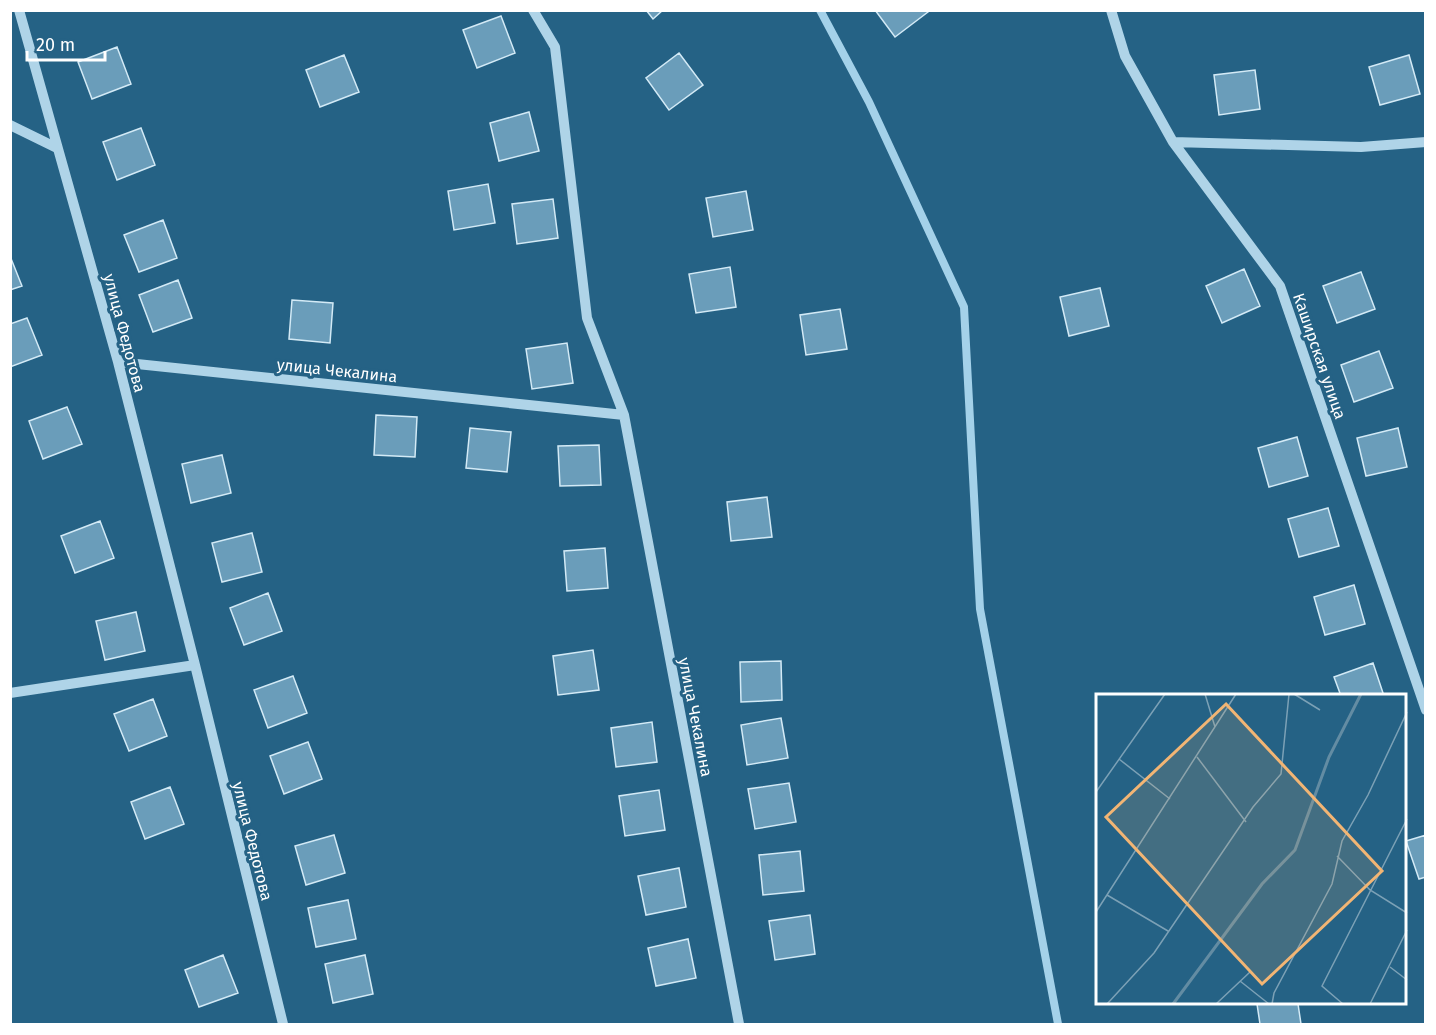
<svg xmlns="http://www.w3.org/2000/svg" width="1436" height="1035" font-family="'Fira Sans',sans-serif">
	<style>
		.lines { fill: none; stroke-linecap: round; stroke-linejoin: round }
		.stream { stroke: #a4d1e9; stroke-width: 8 }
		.building { fill: #6a9dba; stroke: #d3eaf6; stroke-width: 1.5 }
		.minor { stroke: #afd4e8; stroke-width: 10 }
		.labels { text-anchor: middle; stroke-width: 6; stroke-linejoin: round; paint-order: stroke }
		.street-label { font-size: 16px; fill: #fff; stroke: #256285 }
		.inset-river { fill: none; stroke: #638ca3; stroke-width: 3 }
		.inset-road { fill: none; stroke: #7ca1b6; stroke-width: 1.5 }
		.view { fill: #f2b574; fill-opacity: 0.15; stroke: #f2b574; stroke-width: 3 }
		.inset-edge { fill: none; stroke: #fff; stroke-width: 3 }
	</style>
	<rect width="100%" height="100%" fill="#256285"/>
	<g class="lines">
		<path class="stream" d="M820 10 869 102 964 307 980 609 1058 1024"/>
	</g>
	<path class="building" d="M646 10H663L653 19Z
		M875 10H926L928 12 895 37Z
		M501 16 515 53 477 68 463 30Z
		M117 47 131 84 92 99 78 62Z
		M679 53 703 85 669 110 646 78Z
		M344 55 359 92 320 107 306 70Z
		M1409 55 1420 94 1380 105 1369 67Z
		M1255 70 1260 109 1219 115 1214 75Z
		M529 112 539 151 499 161 490 123Z
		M141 128 155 165 117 180 103 142Z
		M488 184 495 223 454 230 448 191Z
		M746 191 753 230 713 237 706 198Z
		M553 199 558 238 517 244 512 204Z
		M163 220 177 258 139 272 124 235Z
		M10 256 22 286 10 290Z
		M730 267 736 307 696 313 689 274Z
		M1244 269 1260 306 1222 323 1206 286Z
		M1361 272 1375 309 1337 323 1323 286Z
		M178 280 192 318 153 332 139 295Z
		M1100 288 1109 326 1069 336 1060 297Z
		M292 300 333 303 330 343 289 339Z
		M840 309 847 349 806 355 800 315Z
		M27 318 42 355 10 367V324Z
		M567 343 573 383 532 389 526 349Z
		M1379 351 1393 388 1354 402 1341 365Z
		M67 407 82 444 43 459 29 421Z
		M376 415 417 417 415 457 374 455Z
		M470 428 511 432 507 472 466 468Z
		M1398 428 1407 467 1366 476 1357 438Z
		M1297 437 1308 476 1269 487 1258 448Z
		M599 445 601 485 560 486 558 446Z
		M222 455 231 493 191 503 182 464Z
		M767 497 772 537 731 541 727 502Z
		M1328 508 1339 546 1299 557 1288 519Z
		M100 521 114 558 75 573 61 536Z
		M252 533 262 572 222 582 212 543Z
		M605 548 608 588 567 591 564 551Z
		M1354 585 1365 624 1325 635 1314 597Z
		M268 593 282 631 244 645 230 608Z
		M136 612 145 651 105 660 96 621Z
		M593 650 599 690 558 695 553 656Z
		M781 661 782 700 741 702 740 662Z
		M1373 663 1384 696H1341L1334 677Z
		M293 676 307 713 268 728 254 690Z
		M153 699 167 736 129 751 114 714Z
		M781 718 788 758 747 765 741 725Z
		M652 722 657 762 616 767 611 728Z
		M308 742 322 779 284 794 270 756Z
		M789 783 796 822 755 829 748 789Z
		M170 787 184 824 145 839 131 802Z
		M659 790 665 830 625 836 619 796Z
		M334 835 345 873 306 885 295 846Z
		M1426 835V877L1419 879 1406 841Z
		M800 851 804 891 763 895 759 855Z
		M679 868 686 907 646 915 638 876Z
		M348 900 356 939 316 947 308 908Z
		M810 915 815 954 775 960 769 921Z
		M688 939 696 978 656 986 648 948Z
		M223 955 238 993 199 1007 185 970Z
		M365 955 373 994 333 1003 325 964Z
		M1257 1004H1298L1301 1024H1260Z"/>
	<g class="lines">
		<path class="minor" d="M19 10 118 362 195 665 283 1024
			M533 10 555 47 587 318 624 415 739 1024
			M1111 10 1125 56 1173 142 1280 286 1426 710
			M10 125 57 148
			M1173 142 1361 147 1426 142
			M118 362 624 415
			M10 693 195 665"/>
	</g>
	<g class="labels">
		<g class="street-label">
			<text transform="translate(125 333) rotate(75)" y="6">улица Федотова</text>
			<text transform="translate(1320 356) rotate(71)" y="6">Каширская улица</text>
			<text transform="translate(337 370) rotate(6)" y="6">улица Чекалина</text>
			<text transform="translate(696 717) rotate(79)" y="6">улица Чекалина</text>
			<text transform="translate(253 841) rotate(76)" y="6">улица Федотова</text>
		</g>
	</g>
	<g transform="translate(1096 694)">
		<rect width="310" height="310" fill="#256285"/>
		<path class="inset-river" d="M77 310 166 190 199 156 233 63 265 0"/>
		<path class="inset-road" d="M109 0 119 33M198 0 224 16M101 63 150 128M23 65 74 105M0 98 69 0M241 162 274 196 311 219M11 201 72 237M0 218 140 0M294 273 311 286M144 287 173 310M11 310 58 259 157 113 185 80 193 0M120 310 154 278M176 310 178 299 236 190 246 147 272 101 311 18M247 310 226 292 311 125M274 310 311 236"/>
		<path class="view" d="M130 10 286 177 166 290 10 123Z"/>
		<rect width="310" height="310" class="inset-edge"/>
	</g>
	<rect width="1436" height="1035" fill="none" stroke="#ffffff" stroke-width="24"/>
	<path d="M27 51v9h78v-9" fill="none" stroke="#ffffff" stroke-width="3"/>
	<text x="36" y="51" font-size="18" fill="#ffffff" stroke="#256285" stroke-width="4.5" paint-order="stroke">20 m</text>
</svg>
